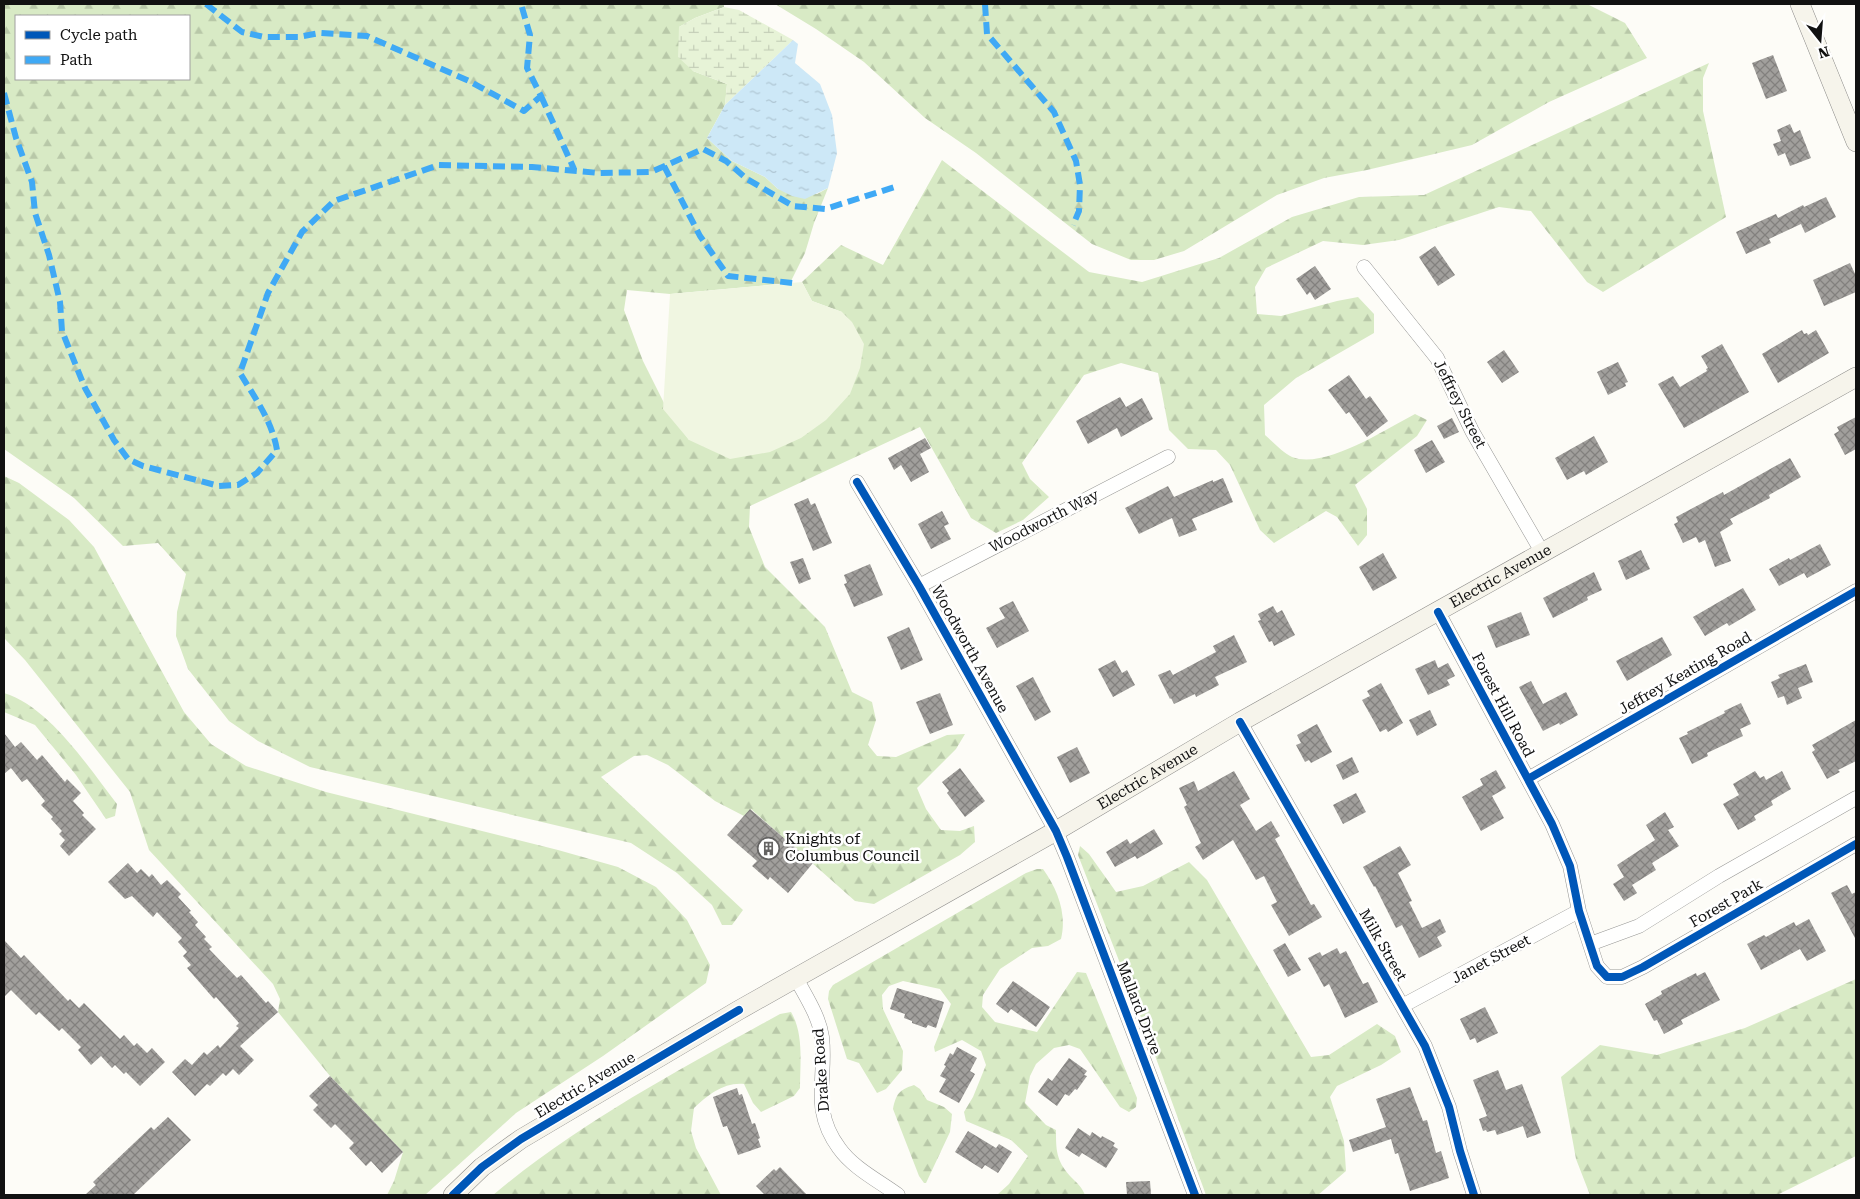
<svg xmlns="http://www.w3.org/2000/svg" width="1860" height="1199" font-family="'Roboto Serif',serif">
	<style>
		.forest { fill: url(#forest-firs); fill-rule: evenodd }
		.wetland { fill: url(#wetland-marsh) }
		.pitch { fill: #f0f6e1 }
		.water { fill: url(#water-ripples) }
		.building { fill: url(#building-cross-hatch) }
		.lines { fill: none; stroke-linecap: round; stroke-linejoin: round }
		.street-casing { stroke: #979795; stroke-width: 15 }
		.secondary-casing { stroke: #8e8d8b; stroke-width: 20 }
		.street { stroke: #fffffe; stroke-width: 14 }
		.secondary { stroke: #f6f4eb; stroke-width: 19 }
		.quiet { stroke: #3fa9f5; stroke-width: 6; stroke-dasharray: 12 6; stroke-linecap: butt }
		.cycleway-casing { stroke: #fff; stroke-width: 11 }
		.cycleway { stroke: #0057b8; stroke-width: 8 }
		.labels { text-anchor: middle; stroke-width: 5; stroke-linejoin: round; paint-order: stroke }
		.street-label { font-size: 15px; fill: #111; stroke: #fff }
		.poi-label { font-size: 15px; fill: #111; stroke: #fff; text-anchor: start }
	</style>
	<defs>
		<pattern id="forest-firs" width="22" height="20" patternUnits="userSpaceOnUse" patternTransform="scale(1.25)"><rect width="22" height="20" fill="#d8eac5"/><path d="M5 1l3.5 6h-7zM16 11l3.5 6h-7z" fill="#b8c8a8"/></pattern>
		<pattern id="wetland-marsh" width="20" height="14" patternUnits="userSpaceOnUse" patternTransform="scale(1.25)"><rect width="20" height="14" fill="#e7f3d7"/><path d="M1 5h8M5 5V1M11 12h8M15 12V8" fill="none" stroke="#c5cfb8"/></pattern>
		<pattern id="water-ripples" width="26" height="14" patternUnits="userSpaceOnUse" patternTransform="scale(1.25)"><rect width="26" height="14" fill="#cde8f7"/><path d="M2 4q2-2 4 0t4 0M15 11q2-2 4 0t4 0" fill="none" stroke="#afc6d3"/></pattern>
		<pattern id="building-cross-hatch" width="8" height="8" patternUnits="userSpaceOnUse" patternTransform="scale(1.25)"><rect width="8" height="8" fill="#a19f9c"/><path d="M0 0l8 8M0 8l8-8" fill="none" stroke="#82807e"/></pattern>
	</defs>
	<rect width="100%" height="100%" fill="#fdfcf7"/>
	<path class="forest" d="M4 4H724V7L695 18 679 27 693 71 727 84 725 105 707 138 732 161 765 177 778 189 817 194 828 188 814 223 805 253 790 283 670 294 627 290 624 310 643 361 664 403 689 440 842 312 812 301 802 282 841 245 883 265 942 160 1089 272 1142 282 1219 258 1292 217 1359 197 1424 195 1709 63 1703 78V111L1726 217 1603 292 1587 282 1531 211 1499 207 1399 240 1363 245 1323 241 1266 268 1255 287 1257 314 1281 316 1337 301 1358 297 1374 314V333L1296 378 1264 405 1265 435C1273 442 1283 453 1292 457 1324 470 1386 429 1415 414L1427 420 1417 436 1355 485 1367 509V535L1358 546 1337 517 1326 511 1274 543 1260 530 1230 465 1216 450 1188 449 1169 430 1158 373 1121 363 1084 375 1022 463 1030 479 1049 497 1023 520 996 533 971 518 920 427 750 506 749 527 765 567 825 627 852 692 872 702 876 720 868 745 877 756 896 757 947 735 965 734 956 749 917 788 926 809 941 830 960 831 974 826 975 842 960 855 874 904 855 901 751 809 744 816 715 801 668 765 647 755 634 756 601 777 743 910 732 925H722L712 905 677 873 631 843 310 767 258 741 229 721 188 669 176 636 177 612 186 574 158 543 123 546 74 498 4 449ZM16 16H189V79H16Z
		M775 4H1587L1625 23 1647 58 1549 102 1472 145 1367 170 1324 178 1277 195 1184 251 1154 260H1131L1092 244 976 153 925 118 864 62 816 29Z
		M4 476 19 483 69 520 94 547 184 712 211 744 246 766 326 792 558 850 618 867 656 887 687 920 710 965 706 983 603 1056 516 1113 425 1195H387L394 1181 403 1152 330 1076 278 1012 280 999 273 984 149 850 130 792 25 660 4 638Z
		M4 693C50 707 88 767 117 804L115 816 106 819 76 775 35 725 4 712Z
		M1080 846 1089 854 1116 892 1143 886 1189 862 1207 880 1311 1057 1329 1055 1377 1024 1395 1036 1401 1052 1381 1065 1337 1086 1330 1097 1344 1141 1346 1171 1318 1195H1206L1142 1020 1078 855Z
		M1037 869H1043C1058 890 1067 914 1061 939L1048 946 1032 948 1000 969 983 995 982 1007 995 1022 1037 1032 1077 972 1086 973 1137 1098 1136 1107 1129 1112 1120 1107 1080 1049 1069 1045 1054 1048 1036 1064 1030 1076 1025 1103 1046 1125 1056 1130C1056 1150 1056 1160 1070 1176 1076 1182 1082 1187 1085 1195H997L1009 1184 1028 1156 1011 1140 966 1121 964 1112 973 1097 986 1065 981 1051 962 1040 935 1052 934 1047 951 1004 940 989 903 981 889 986 882 995 883 1009 903 1051 902 1070 886 1089 877 1093 859 1063 847 1059 828 999 829 991 833 985 1026 873Z
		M1856 979V1156L1777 1195H1590L1576 1159 1561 1077 1600 1045 1657 1055 1745 1028Z
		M791 1012C804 1034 800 1063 800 1088L794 1096 761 1112 753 1103 744 1084C724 1082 708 1095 694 1108L691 1131 696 1148 721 1195H493C580 1122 681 1069 780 1014Z
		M914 1085 920 1089 927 1100 944 1107 952 1114 950 1132 926 1183H924L919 1176 893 1109C896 1094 899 1090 914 1085Z"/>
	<path class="wetland" d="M724 7 739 10 793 40 725 105 727 84 693 71 678 57 679 27 695 18Z"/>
	<path class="pitch" d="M802 282 812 301 842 312 852 322 864 344 860 368 850 394 826 420 801 438 770 452 730 459 689 440 663 409 670 294Z"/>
	<path class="water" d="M793 40 798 44 795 63 820 84 832 115 837 153 828 188 805 199 792 196 778 189 765 177 732 161 707 138 725 105Z"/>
	<path class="building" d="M1773 55 1787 91 1766 99 1752 63Z
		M1790 124 1794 133 1800 130 1811 158 1790 166 1785 153 1778 156 1773 144 1781 141 1777 130Z
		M1826 197 1836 217 1805 233 1801 224 1769 239 1771 243 1746 254 1736 232 1776 214 1778 218 1803 205 1804 207Z
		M1435 246 1455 275 1438 286 1419 257Z
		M1850 263 1856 276V292L1824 306 1813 280Z
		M1315 266 1331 289 1315 300 1310 292 1307 295 1296 279Z
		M1802 330 1804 334 1807 333 1808 335 1816 330 1829 353 1778 383 1762 354Z
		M1722 344 1749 392 1684 428 1658 384 1673 376 1680 387 1707 371 1706 369 1708 368 1701 356Z
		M1504 350 1519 372 1502 383 1487 362Z
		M1618 362 1628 382 1625 383 1626 386 1608 395 1597 372Z
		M1349 375 1366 399 1370 396 1388 421 1367 437 1349 412 1346 414 1328 390Z
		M1120 397 1126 407 1142 398 1153 419 1121 437 1117 428 1088 444 1076 421Z
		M1856 417V449L1845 455 1834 434 1839 431 1837 427Z
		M1452 418 1459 432 1444 439 1437 426Z
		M1594 436 1608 462 1586 475 1584 471 1567 480 1555 458Z
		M925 438 931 448 920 454 929 472 911 482 901 465 894 470 888 458Z
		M1432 440 1445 462 1426 473 1414 450Z
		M1790 458 1801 477 1769 495 1770 498 1730 519 1733 524 1720 532 1731 561 1715 567 1705 540 1699 543 1696 537 1683 543 1674 524 1678 522 1676 517 1723 492 1724 495Z
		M1223 478 1233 502 1192 519 1197 530 1179 537 1172 518 1139 534 1125 508 1168 486 1174 497 1213 480V482Z
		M808 498 811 505 815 503 832 543 813 551 794 504Z
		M942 511 949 524 944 526 951 539 931 549 918 524Z
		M1820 544 1831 565 1807 578 1804 573 1779 586 1769 569 1789 558 1790 560Z
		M1641 550 1650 569 1626 580 1618 561Z
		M1383 553 1397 578 1373 591 1359 567Z
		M803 558 811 579 799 584 790 562Z
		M870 564 883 595 854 607 844 584 847 583 844 575Z
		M1594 572 1602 590 1587 597 1588 600 1553 618 1543 598Z
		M1743 588 1756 610 1729 626 1727 623 1705 636 1693 617Z
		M1013 601 1029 631 997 648 986 628 1005 618 999 608Z
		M1273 606 1277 613 1282 610 1295 635 1274 646 1272 641 1269 642 1258 621 1261 620 1258 614Z
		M1521 612 1530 635 1496 648 1487 626Z
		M909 627 923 660 901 670 887 637Z
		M1234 635 1247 662 1215 677 1219 685 1196 697 1195 694 1174 704 1171 698 1170 699 1158 675 1170 670 1173 675 1216 652 1213 646Z
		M1662 637 1672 655 1627 681 1616 661Z
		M1115 660 1122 673 1127 670 1135 685 1113 697 1098 669Z
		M1435 660 1438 668 1448 663 1455 676 1447 680 1450 685 1428 695 1415 669Z
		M1806 664 1813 682 1798 688 1802 698 1787 705 1784 696 1778 698 1771 682 1780 678 1778 675Z
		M1033 677 1051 712 1035 721 1016 686Z
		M1531 681 1543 704 1566 692 1578 715 1560 725 1559 723 1543 731 1519 687Z
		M1381 683 1403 723 1388 732 1386 729 1380 732 1362 700 1370 696 1367 691Z
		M940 693 953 725 930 734 916 702Z
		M1741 703 1751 724 1740 729 1743 736 1707 753 1708 756 1692 764 1679 738 1688 734 1687 732 1725 713 1724 711Z
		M1430 710 1437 725 1417 736 1409 720Z
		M1856 720V761L1838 770 1840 772 1827 779 1812 752 1815 750 1812 745Z
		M1317 724 1332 752 1311 763 1309 760 1305 762 1296 745 1301 743 1297 735Z
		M4 733 15 747 21 742 37 760 42 755 65 782 67 779 81 793 73 801 84 813 82 815 96 829 69 856 60 846 65 840 59 834 62 831 51 819 53 817 41 805 45 801 27 779 22 782 11 768 4 774Z
		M1077 747 1090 773 1070 783 1057 757Z
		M1352 757 1359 772 1343 780 1336 765Z
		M960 768 985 801 965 817 947 793 949 791 942 782Z
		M1496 770 1506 788 1492 796 1504 818 1481 831 1462 797 1483 785 1480 779Z
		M1234 771 1250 799 1240 805 1256 831 1271 821 1280 836 1275 839 1311 905 1314 904 1322 917 1289 936 1271 905 1277 902 1264 876 1256 880 1233 840 1203 860 1195 847 1201 843 1184 807 1187 805 1179 788 1194 781 1198 791Z
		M1755 771 1760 778 1764 776 1766 780 1782 771 1791 789 1771 801 1773 805 1754 816 1756 820 1738 830 1723 804 1739 795 1733 784Z
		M1356 793 1366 812 1343 824 1333 805Z
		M750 809 813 863 788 893 770 877 768 880 752 866 757 861 727 835Z
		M1665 812 1674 827 1668 830 1679 846 1652 863 1656 870 1632 885 1637 893 1624 901 1613 884 1624 877 1617 865 1655 840 1646 825Z
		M1154 829 1163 844 1137 859 1135 856 1115 867 1106 852 1127 839 1130 844Z
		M1400 846 1411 865 1398 873 1412 901 1409 902 1422 928 1440 919 1446 932 1437 937 1442 946 1419 958 1402 925 1396 928 1375 886 1374 887 1363 867Z
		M128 863 137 873 141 869 149 877 152 874 161 885 167 880 181 894 178 897 191 911 189 912 198 922 195 925 206 937 204 939 212 947 209 949 237 978 241 975 266 1003 268 1001 278 1012 240 1046 254 1060 239 1075 233 1069 226 1076 223 1073 210 1086 207 1084 195 1096 172 1072 185 1059 192 1065 204 1052 207 1055 218 1045 220 1048 239 1028 236 1026 239 1023 216 997 214 999 187 968 191 965 183 956 187 952 178 942 182 938 157 912 153 917 132 896 125 899 108 882Z
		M1847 885 1852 894 1856 892V940L1831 893Z
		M1809 919 1826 951 1807 961 1800 949 1761 970 1747 944 1764 935 1766 937 1794 922 1796 926Z
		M4 940 21 958 24 955 68 1001 70 999 79 1008 84 1003 120 1039 124 1035 134 1046 137 1043 147 1053 152 1048 165 1062 140 1086 126 1072 124 1074 115 1065 112 1068 101 1056 91 1065 78 1050 81 1047 62 1028 59 1031 39 1012 36 1015 11 990 4 997Z
		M1285 943 1301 970 1288 977 1273 950Z
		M1337 948 1340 954 1346 951 1363 984 1368 982 1378 1002 1345 1018 1329 984 1324 987 1308 958 1320 952 1322 956Z
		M1705 972 1720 1000 1681 1020 1683 1024 1664 1034 1657 1020 1654 1021 1645 1004 1662 994 1661 991 1696 973 1697 976Z
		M1013 981 1050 1007 1036 1027 1011 1009 1008 1013 996 1004Z
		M897 988 944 1002 936 1028 928 1025 926 1028 912 1023V1021L904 1018 905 1014 890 1009Z
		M1485 1007 1498 1033 1477 1043 1475 1038 1470 1040 1460 1019Z
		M957 1047 977 1058 970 1071 975 1074 959 1103 939 1092 946 1079 940 1076 946 1066 944 1065 950 1053 953 1055Z
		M1069 1058 1087 1071 1084 1075 1087 1076 1077 1090 1075 1089 1069 1096 1065 1094 1057 1106 1038 1092 1048 1078 1052 1081Z
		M1498 1070 1506 1090 1522 1084 1541 1133 1527 1138 1523 1126 1497 1135 1495 1130 1487 1132 1486 1130 1483 1131 1479 1119 1487 1116 1473 1080Z
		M330 1076 403 1152 382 1173 371 1161 366 1166 349 1148 354 1143 335 1124 331 1128 313 1110 318 1105 309 1096Z
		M1410 1087 1423 1121 1427 1120 1436 1153 1441 1151 1449 1178 1410 1191 1398 1153 1395 1154 1391 1139 1353 1152 1349 1140 1386 1127 1376 1099Z
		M737 1088 739 1095 742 1094 752 1124 755 1123 760 1138 758 1139 761 1147 738 1155 727 1126 723 1127 713 1097Z
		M168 1117 191 1140 133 1195H85L96 1185 93 1182 151 1127 154 1130Z
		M1078 1128 1090 1136 1092 1132 1101 1138 1102 1136 1115 1143 1113 1146 1118 1149 1106 1168 1082 1153 1079 1157 1065 1148Z
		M968 1131 996 1148 999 1144 1012 1152 998 1173 985 1165 982 1169 955 1152Z
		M780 1167 807 1195H765L756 1186 774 1169 776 1171Z
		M1150 1181 1151 1195H1127L1126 1182Z"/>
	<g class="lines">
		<defs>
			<path id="street" d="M1364 267 1437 358 1472 431 1542 552
				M857 482 919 586 1056 831 1067 857 1195 1195
				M919 586 1168 457
				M1438 612 1552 824 1570 866 1579 911 1597 966 1607 977H1622L1643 967 1856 844
				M1240 722 1425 1046 1449 1107 1460 1151 1474 1195
				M1528 779 1856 591
				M1590 944 1639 926 1719 876 1856 798
				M796 978C806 997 819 1016 822 1037 827 1078 810 1109 839 1148 853 1168 879 1181 898 1195
				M1402 1006 1579 911"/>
			<g id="secondary">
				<path d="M1800 4 1856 142"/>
				<path id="s1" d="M453 1195 482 1167 521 1139 739 1010 1056 831 1240 722 1856 377"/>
			</g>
		</defs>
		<use href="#street" class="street-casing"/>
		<use href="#secondary" class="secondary-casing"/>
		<use href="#street" class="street"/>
		<use href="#secondary" class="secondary"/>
		<path class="quiet" d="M206 4 242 32 264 37H298L320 33 367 36 469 81 524 111 541 96 527 68 530 35 521 4
			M985 4 987 34 1054 112 1076 161 1080 185 1079 211 1073 225
			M4 93 16 138 32 182 35 213 49 255 60 302 62 331 85 388 114 440 128 459 143 466 219 486 238 485 257 473 277 450C272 421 255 398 240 373L268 293 302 232 334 201 439 165 532 167 599 173 651 172 703 149 726 161 747 179 793 206 825 209 898 186
			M541 96 574 169
			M664 166 700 236 728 276 793 283"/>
		<defs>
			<path id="cycleway" d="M857 482 919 586 1056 831 1067 857 1195 1195
				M1438 612 1552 824 1570 866 1579 911 1597 966 1607 977H1622L1643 967 1856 844
				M1240 722 1425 1046 1449 1107 1460 1151 1474 1195
				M1528 779 1856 591
				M453 1195 482 1167 521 1139 739 1010"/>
		</defs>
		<use href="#cycleway" class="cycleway-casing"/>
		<use href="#cycleway" class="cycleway"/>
	</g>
	<defs>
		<symbol id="building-ring" viewBox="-11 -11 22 22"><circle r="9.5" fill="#fff" stroke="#646362" stroke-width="1.5"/><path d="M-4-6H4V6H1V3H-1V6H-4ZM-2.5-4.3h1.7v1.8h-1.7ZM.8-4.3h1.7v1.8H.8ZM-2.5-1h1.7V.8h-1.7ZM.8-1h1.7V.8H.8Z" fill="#646362"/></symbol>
	</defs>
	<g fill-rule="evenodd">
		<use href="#building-ring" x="756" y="836" width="25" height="25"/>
	</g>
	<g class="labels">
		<g class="street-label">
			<text transform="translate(1460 404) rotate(63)" y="5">Jeffrey Street</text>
			<text transform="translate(1044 521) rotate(-27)" y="5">Woodworth Way</text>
			<text dy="5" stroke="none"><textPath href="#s1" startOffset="1218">Electric Avenue</textPath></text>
			<text transform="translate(970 649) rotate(61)" y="5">Woodworth Avenue</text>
			<text transform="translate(1685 673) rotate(-30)" y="5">Jeffrey Keating Road</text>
			<text transform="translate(1503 705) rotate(62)" y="5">Forest Hill Road</text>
			<text dy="5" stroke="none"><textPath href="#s1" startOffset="812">Electric Avenue</textPath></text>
			<text transform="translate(1726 903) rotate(-30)" y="5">Forest Park</text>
			<text transform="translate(1383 945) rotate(60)" y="5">Milk Street</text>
			<text transform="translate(1491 959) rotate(-28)" y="5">Janet Street</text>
			<text transform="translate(1139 1008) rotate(69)" y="5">Mallard Drive</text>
			<text transform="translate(821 1070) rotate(-94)" y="5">Drake Road</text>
			<text transform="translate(585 1085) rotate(-31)" y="5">Electric Avenue</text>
		</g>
		<g class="poi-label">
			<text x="785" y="844">Knights of<tspan x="785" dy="17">Columbus Council</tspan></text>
		</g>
	</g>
	<rect width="1860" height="1199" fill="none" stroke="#111111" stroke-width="10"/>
	<rect x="15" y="15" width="175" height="65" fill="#ffffff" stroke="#a0a0a0"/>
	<rect x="25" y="31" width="25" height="8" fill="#0057b8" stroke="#a0a0a0"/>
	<text x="60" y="40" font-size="15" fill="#111111">Cycle path</text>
	<rect x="25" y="56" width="25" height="8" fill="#3fa9f5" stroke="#a0a0a0"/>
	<text x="60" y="65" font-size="15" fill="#111111">Path</text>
	<g transform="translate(1820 40) rotate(163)" stroke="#ffffff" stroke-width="4" paint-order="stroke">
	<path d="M0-4L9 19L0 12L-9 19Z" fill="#111111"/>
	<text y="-8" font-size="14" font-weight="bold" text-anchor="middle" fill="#111111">N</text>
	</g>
</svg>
